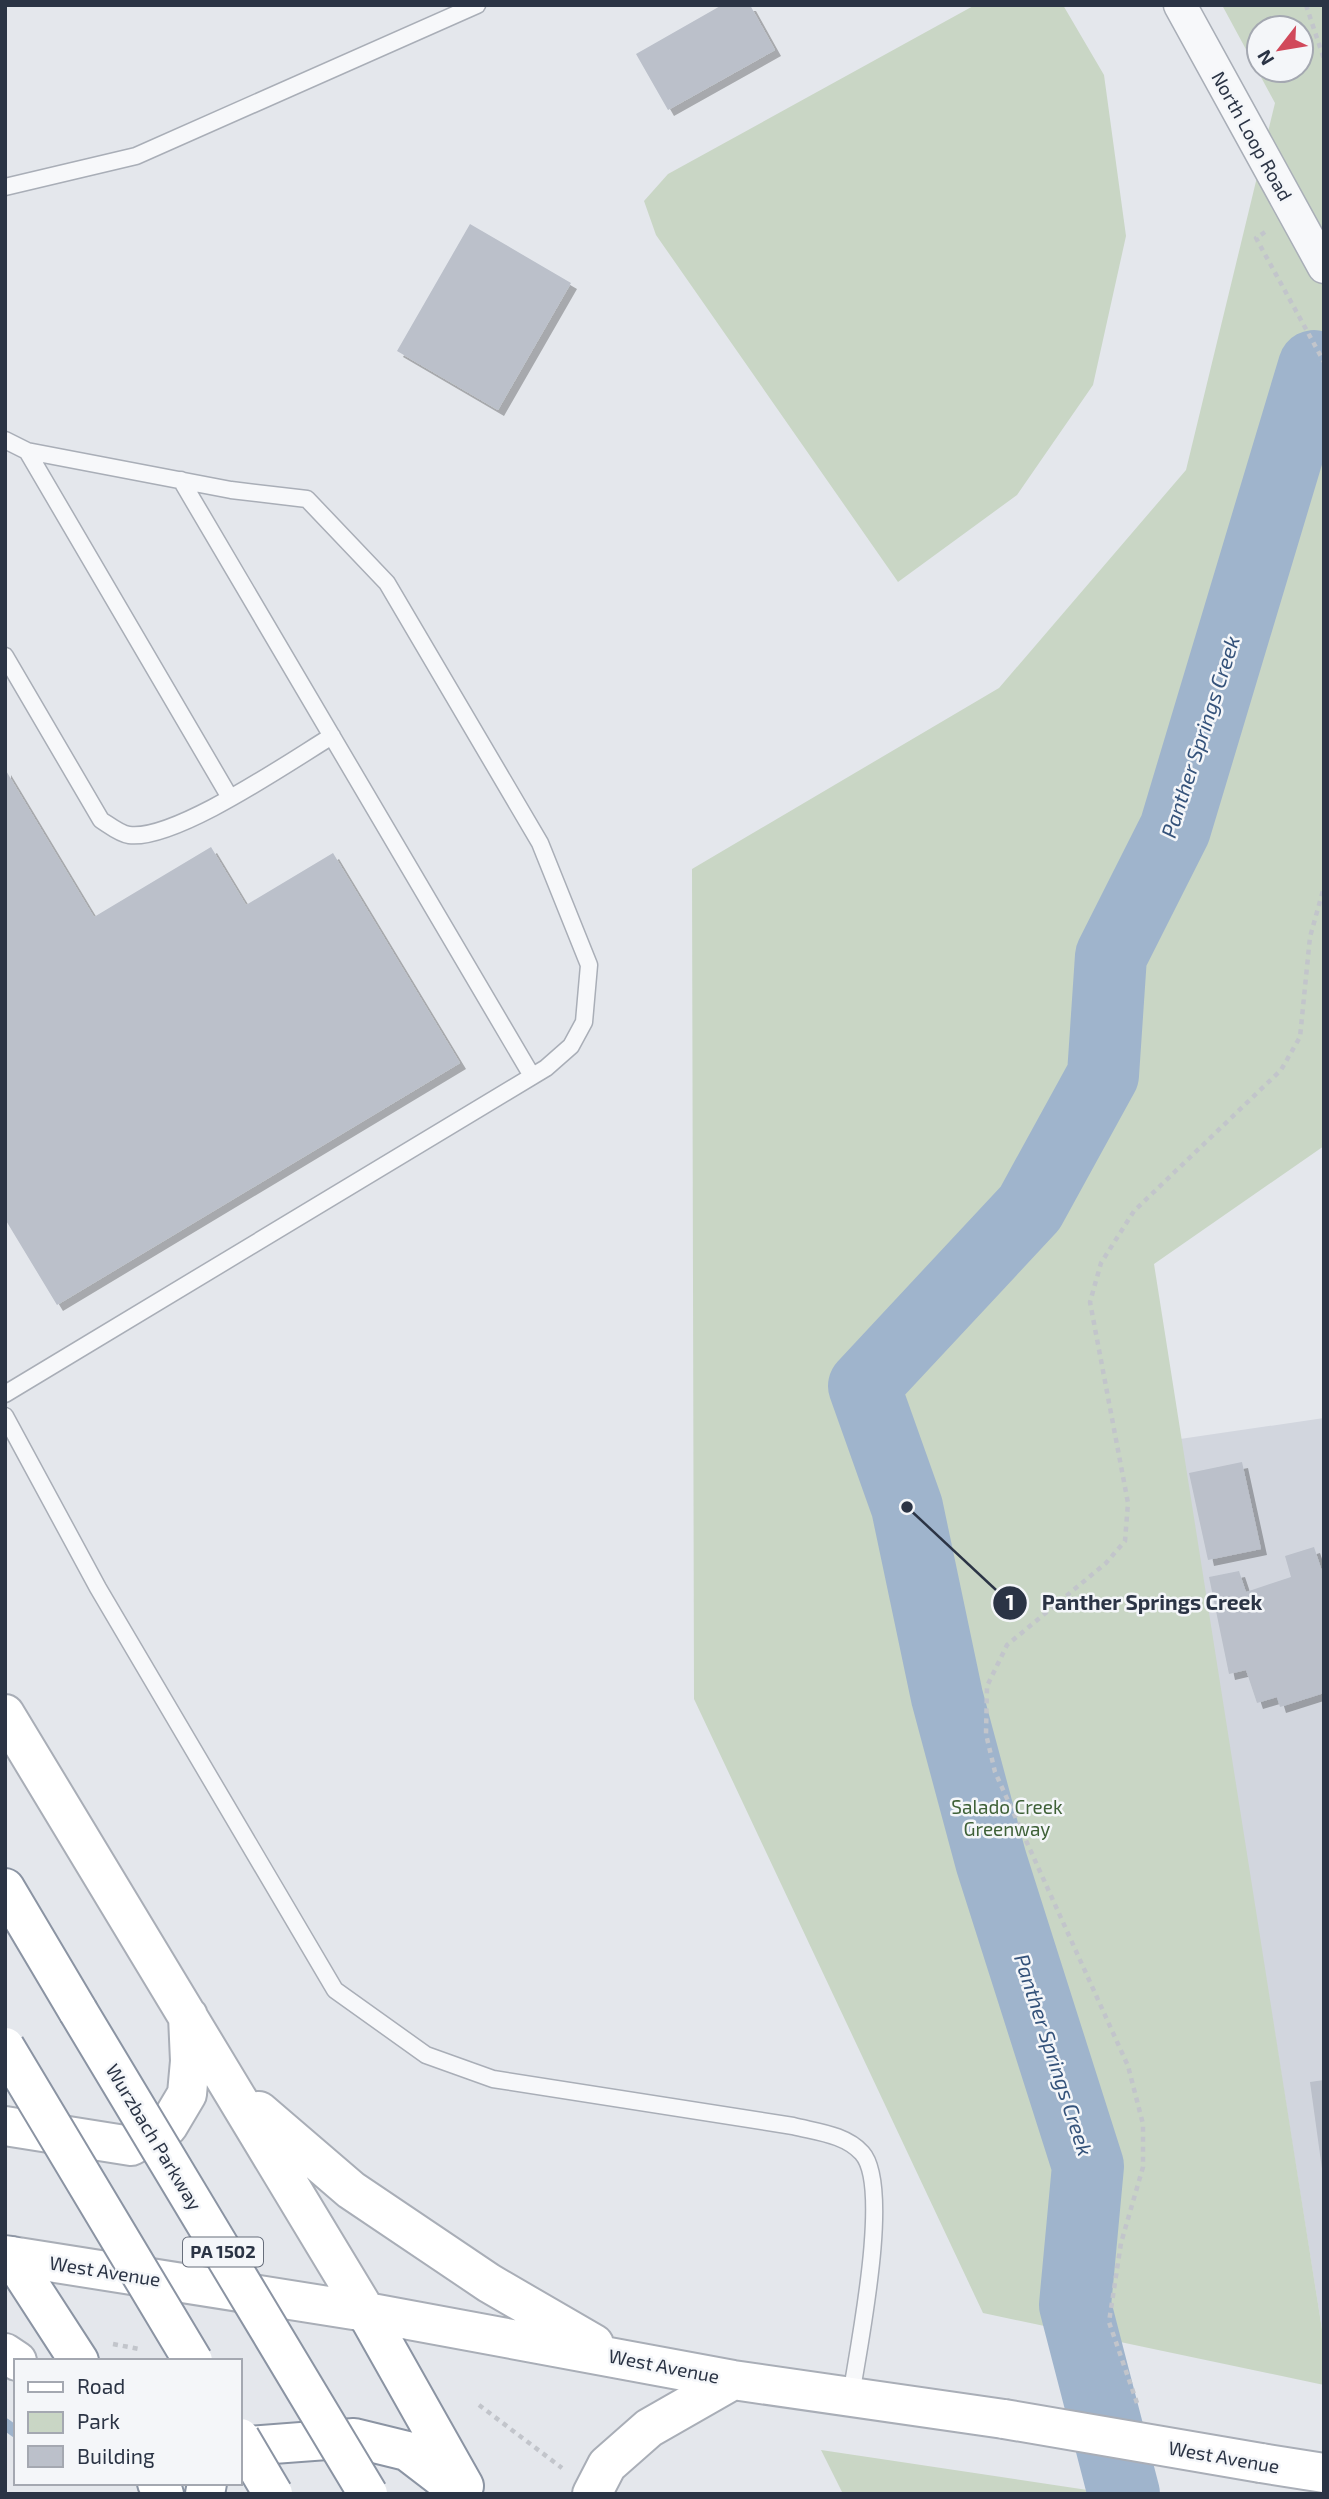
<svg xmlns="http://www.w3.org/2000/svg" width="1329" height="2499" font-family="'Exo 2',sans-serif">
	<style>
		.built { fill: #d2d6de }
		.green { fill: #c9d6c5; fill-rule: evenodd }
		.lines { fill: none; stroke-linecap: round; stroke-linejoin: round }
		.stream { stroke: #9fb4cc; stroke-width: 12 }
		.river { stroke: #9fb4cc; stroke-width: 72 }
		.building { fill: #bbc0ca; filter: url(#shadow) }
		.lane-casing { stroke: #a9aeb7; stroke-width: 19 }
		.street-casing { stroke: #a9aeb7; stroke-width: 35 }
		.secondary-casing { stroke: #a9aeb7; stroke-width: 42 }
		.highway-casing { stroke: #8b94a3; stroke-width: 42 }
		.path { stroke: #c2c5cb; stroke-width: 4.5; stroke-dasharray: 5 5; stroke-linecap: butt }
		.lane { stroke: #f7f8fa; stroke-width: 16 }
		.street { stroke: #f7f8fa; stroke-width: 32 }
		.secondary { stroke: #fff; stroke-width: 38 }
		.highway { stroke: #fff; stroke-width: 38 }
		.secondary-bridge-casing { stroke: #a9aeb7; stroke-width: 42; stroke-linecap: butt }
		.highway-bridge-casing { stroke: #8b94a3; stroke-width: 42; stroke-linecap: butt }
		.secondary-bridge { stroke: #fff; stroke-width: 38 }
		.highway-bridge { stroke: #fff; stroke-width: 38 }
		.labels { text-anchor: middle; stroke-width: 5; stroke-linejoin: round; paint-order: stroke }
		.shield { fill: #f4f6f9; stroke: #676e7b; stroke-width: 2 }
		.shield-label { font-size: 18px; font-weight: bold; fill: #2b3445 }
		.street-label { font-size: 19px; fill: #2b3445; stroke: #f4f6f9 }
		.park-label { font-size: 19px; fill: #3f6138; stroke: #f4f6f9 }
		.water-label { font-size: 21px; font-style: italic; fill: #34527a; stroke: #f4f6f9 }
		.leader { fill: none; stroke: #2b3445; stroke-width: 2.5 }
		.callout-dot { fill: #2b3445; stroke: #f4f6f9; stroke-width: 2.5 }
		.mark-label { font-size: 21px; text-anchor: middle; font-weight: bold; fill: #fff }
		.callout-label { font-size: 21px; text-anchor: middle; font-weight: bold; fill: #2b3445; stroke: #f4f6f9; stroke-width: 5; stroke-linejoin: round; paint-order: stroke }
	</style>
	<defs>
		<filter id="shadow"><feDropShadow dx="6" dy="6" stdDeviation="0" flood-color="#0004"/></filter>
	</defs>
	<rect width="100%" height="100%" fill="#e4e7ec"/>
	<path class="built" d="M1324 1418V2342L1180 1439Z"/>
	<path class="green" d="M975 5H1063L1104 75 1126 236 1093 385 1017 495 898 582 656 235 644 201 668 174Z
		M1222 5H1324V1146L1154 1264 1324 2342V2385L983 2313 694 1699 692 869 999 688 1186 470 1275 103ZM1259 28H1301V70H1259Z
		M821 2450 1114 2494H843Z"/>
	<g class="lines">
		<path class="stream" d="M5 2424 16 2432"/>
		<path class="river" d="M1124 2494 1075 2305 1088 2166 991 1861 947 1697 907 1507 864 1386 1030 1208 1103 1075 1111 956 1175 829 1314 366"/>
	</g>
	<path class="building" d="M722 5H750L775 50 668 110 636 54Z
		M470 224 571 283 498 410 397 351Z
		M5 769 94 917 211 847 246 905 333 853 460 1063 57 1305 5 1219Z
		M1242 1462 1261 1549 1208 1560 1189 1473Z
		M1314 1547 1324 1577V1693L1280 1707 1277 1697 1257 1703 1246 1670 1229 1674 1209 1577 1239 1571 1246 1592 1291 1577 1285 1556Z
		M1324 2080V2169H1322L1310 2082Z"/>
	<g class="lines">
		<defs>
			<path id="lane" d="M5 187 136 156 477 5
				M5 440 27 451 231 490 307 499 387 583 540 843 589 965 584 1022 571 1046 546 1068 5 1394
				M27 451 229 796
				M181 480 532 1076
				M5 656 101 820C109 825 120 834 129 835 175 841 289 762 332 736
				M5 1416 98 1588 335 1990 426 2055 493 2079 793 2126C816 2132 845 2134 862 2153 892 2186 858 2349 851 2396"/>
			<path id="street" d="M1180 5 1324 267"/>
			<path id="secondary" d="M5 1714 366 2312
				M259 2111 351 2190 489 2283 594 2344
				M5 2126 131 2146 168 2126 187 2094 190 2061 188 2016
				M5 2255 366 2312 733 2380 1004 2419
				M5 2353 17 2361
				M1261 2463 1324 2473
				M592 2494 607 2465 649 2428 733 2380"/>
			<path id="highway" d="M5 1888 78 2011
				M11 2256 79 2361
				M366 2312 464 2486
				M240 2452 248 2446 354 2438 407 2451 463 2494
				M157 2483 164 2494
				M205 2494 207 2483"/>
		</defs>
		<use href="#lane" class="lane-casing"/>
		<use href="#street" class="street-casing"/>
		<use href="#secondary" class="secondary-casing"/>
		<use href="#highway" class="highway-casing"/>
		<path class="path" d="M1306 5 1324 59
			M1265 232 1256 238 1324 362
			M113 2344 139 2349
			M1137 2403 1109 2322 1121 2243 1143 2167V2124L1128 2066 995 1772 986 1734 987 1686 1007 1645 1106 1563 1125 1541 1128 1503 1090 1302 1101 1263 1134 1211 1281 1070 1300 1037 1310 937 1324 887
			M479 2405 562 2468"/>
		<use href="#lane" class="lane"/>
		<use href="#street" class="street"/>
		<use href="#secondary" class="secondary"/>
		<use href="#highway" class="highway"/>
		<defs>
			<path id="secondary-bridge" d="M1004 2419 1261 2463"/>
			<path id="highway-bridge" d="M78 2011 368 2494
				M5 2047 193 2361
				M240 2438 273 2494"/>
		</defs>
		<use href="#secondary-bridge" class="secondary-bridge-casing"/>
		<use href="#highway-bridge" class="highway-bridge-casing"/>
		<use href="#secondary-bridge" class="secondary-bridge"/>
		<use href="#highway-bridge" class="highway-bridge"/>
	</g>
	<g class="labels">
		<rect class="shield" x="183" y="2237.5" width="80" height="29" rx="5"/>
		<g class="shield-label">
			<text x="223" y="2258">PA 1502</text>
		</g>
		<g class="street-label">
			<text transform="translate(1252 136) rotate(61)" y="7">North Loop Road</text>
			<text transform="translate(154 2137) rotate(59)" y="7">Wurzbach Parkway</text>
			<text transform="translate(105 2271) rotate(9)" y="7">West Avenue</text>
			<text transform="translate(664 2366) rotate(11)" y="7">West Avenue</text>
			<text transform="translate(1224 2457) rotate(10)" y="7">West Avenue</text>
		</g>
		<g class="park-label">
			<text x="1007" y="1814">Salado Creek<tspan x="1007" dy="22">Greenway</tspan></text>
		</g>
		<g class="water-label">
			<text transform="translate(1201 737) rotate(-72)" y="7">Panther Springs Creek</text>
			<text transform="translate(1053 2055) rotate(72)" y="7">Panther Springs Creek</text>
		</g>
	</g>
	<path class="leader" d="M907 1507L1010 1603"/>
	<g class="callout-dot">
		<circle cx="907" cy="1507" r="7"/>
		<circle cx="1010" cy="1603" r="18"/>
	</g>
	<g class="mark-label">
		<text x="1010" y="1610">1</text>
	</g>
	<g class="callout-label">
		<text x="1152" y="1610">Panther Springs Creek</text>
	</g>
	<rect width="1329" height="2499" fill="none" stroke="#2b3445" stroke-width="14"/>
	<rect x="14" y="2359" width="228" height="126" fill="#f4f6f9" stroke="#a4a8b1" stroke-width="2"/>
	<rect x="28" y="2382" width="35" height="10" fill="#ffffff" stroke="#a4a8b1" stroke-width="2"/>
	<text x="77" y="2394" font-size="21" fill="#2b3445">Road</text>
	<rect x="28" y="2412" width="35" height="21" fill="#c9d6c5" stroke="#a4a8b1" stroke-width="2"/>
	<text x="77" y="2429" font-size="21" fill="#2b3445">Park</text>
	<rect x="28" y="2446" width="35" height="21" fill="#bbc0ca" stroke="#a4a8b1" stroke-width="2"/>
	<text x="77" y="2464" font-size="21" fill="#2b3445">Building</text>
	<g transform="translate(1280 49) rotate(239)"><circle r="33" fill="#f4f6f9" stroke="#a4a8b1" stroke-width="2"/>
	<path d="M0-5L12 26L0 18L-12 26Z" fill="#d1495b"/>
	<text y="-10" font-size="19" font-weight="bold" text-anchor="middle" fill="#2b3445">N</text>
	</g>
</svg>
